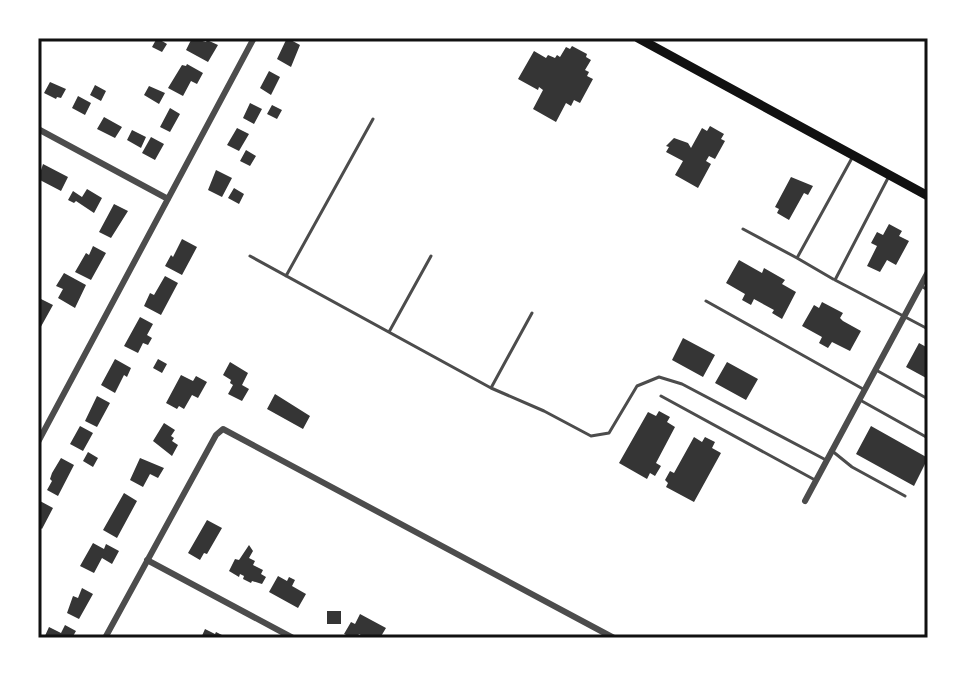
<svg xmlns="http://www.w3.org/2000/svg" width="966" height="676" font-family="Jost,sans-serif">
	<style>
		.building { fill: #353535 }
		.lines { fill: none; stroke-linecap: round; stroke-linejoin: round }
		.service { stroke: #4c4c4c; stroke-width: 3 }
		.minor { stroke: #4c4c4c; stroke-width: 6 }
		.secondary { stroke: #111; stroke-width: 9 }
		.neatline { fill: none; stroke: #111; stroke-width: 3 }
	</style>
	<rect width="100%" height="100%" fill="#fff"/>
	<path class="building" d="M157 38 167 44 162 52 152 47Z
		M192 38 206 42 207 40 218 45 208 62 186 50Z
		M289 39 300 45 291 67 277 59 286 40Z
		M572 46 587 54 586 57 591 60 585 70 589 72 587 76 593 79 580 103 574 100 571 106 566 103 556 122 533 109 543 90 539 87 538 90 518 79 534 51 546 58 548 55 555 58 557 55 560 57 566 47 570 49Z
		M187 64 203 73 197 84 191 81 183 96 168 88 182 65 186 66Z
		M269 71 280 77 271 95 260 88Z
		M50 82 66 89 61 98 57 97 56 99 44 93Z
		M95 85 106 91 101 101 90 95Z
		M149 86 165 93 159 104 144 95Z
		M78 96 91 103 85 115 72 108Z
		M250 103 262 109 254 124 243 118Z
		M272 105 282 110 277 119 267 114Z
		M170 108 180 114 170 132 160 127Z
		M104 117 122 127 115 138 97 129Z
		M710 126 724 134 721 139 725 141 715 159 709 156 706 161 711 164 698 188 675 175 683 161 666 152 669 147 666 146 674 138 688 143 691 148 702 128 707 131Z
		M237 128 249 134 239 151 227 145Z
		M132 130 146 137 141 148 127 140Z
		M151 137 164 144 155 160 142 153Z
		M246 150 256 156 250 166 240 161Z
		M43 164 68 177 61 191 38 179Z
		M216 170 232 178 222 197 208 190Z
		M791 177 813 186 808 195 804 193 789 220 777 213 779 209 775 207Z
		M234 188 244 194 239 204 228 198Z
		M87 189 102 198 94 213 76 201 74 203 68 200 73 191 82 197Z
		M114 204 128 211 111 238 99 232Z
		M889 224 902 231 899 236 909 241 896 265 887 260 880 272 867 266 877 246 871 243 877 232 883 235Z
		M182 239 197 247 182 275 165 266 171 255 173 257Z
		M93 246 106 253 91 280 75 272 86 253 89 255Z
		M739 260 762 273 764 268 785 280 782 284 796 292 782 319 772 313 774 310 754 299 751 305 742 300 745 294 726 283Z
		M64 273 86 285 75 308 58 298 63 289 56 286Z
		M165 276 178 283 161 315 144 306 150 293 154 295Z
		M39 298 53 305 38 332V300Z
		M822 302 843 313 840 318 843 321 861 331 850 351 832 342 828 348 819 343 822 337 802 326 814 305 819 308Z
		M140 317 153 324 147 335 152 338 148 345 143 343 138 353 124 346Z
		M683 338 715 355 703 377 672 360Z
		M919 343 928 348V379L906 367Z
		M115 359 131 368 127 377 124 375 115 393 101 385Z
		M158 359 167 364 162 373 153 368Z
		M230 362 248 373 242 385 249 389 242 401 228 394 233 385 230 383 231 380 223 375Z
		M727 362 758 379 746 400 715 383Z
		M181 375 193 381 196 376 207 382 198 398 192 395 184 409 179 406 177 409 166 403Z
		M275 394 310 416 303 429 267 409Z
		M97 396 110 403 97 427 85 421Z
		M659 411 670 417 667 422 675 427 656 463 661 466 655 476 650 473 647 479 619 463 648 412 656 416Z
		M164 423 175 430 171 436 174 438 172 441 178 445 172 456 153 441Z
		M80 426 93 433 83 451 70 444Z
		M871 426 928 458 914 486 856 454Z
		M694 437 702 442 705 437 715 442 712 448 721 453 694 502 666 487 668 483 665 480 670 471 674 473Z
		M88 452 98 458 93 467 83 461Z
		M61 458 74 465 58 496 47 490 52 481 50 479 52 473Z
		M140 458 164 468 158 478 150 474 143 487 130 480Z
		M124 493 137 501 117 538 103 530Z
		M40 501 53 508 42 529 38 526Z
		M207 520 222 528 207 554 204 553 200 560 188 553Z
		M93 543 104 549 106 544 119 551 112 564 102 558 94 573 80 566Z
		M249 545 253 551 249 558 255 561 253 565 263 570 261 574 266 577 262 584 252 581 251 583 243 579 244 576 240 574 239 577 229 571 235 559 239 560Z
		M278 576 287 581 289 577 295 580 292 586 306 594 298 608 269 592Z
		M82 588 93 594 79 619 67 613 73 596 78 598Z
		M327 611H341V624H327Z
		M360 614 386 628 380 638H366L359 634 357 638H352L344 634 351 622 355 624Z
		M65 625 76 631 72 638H44L49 627 61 633Z
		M205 629 215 634 216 632 228 638H201Z"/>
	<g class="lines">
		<path class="service" d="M888 178 835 280 928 329
			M743 229 797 258
			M250 256 491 388 544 411 591 436 609 433 637 386 659 377 682 384 826 460
			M286 276 373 119
			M833 279 797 258 852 158
			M921 286 928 290
			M706 301 863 389
			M389 332 431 256
			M876 370 928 399
			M491 388 532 313
			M661 396 815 480
			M860 400 928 438
			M831 450 852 467 905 496"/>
		<path class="minor" d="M38 129 168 199
			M38 442 254 38
			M805 501 928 272
			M147 560 293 638
			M105 638 216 435 223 429 614 638"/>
		<path class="secondary" d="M638 38 928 196"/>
	</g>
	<rect width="966" height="676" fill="none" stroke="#ffffff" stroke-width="80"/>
	<rect x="40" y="40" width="886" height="596" class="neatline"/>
</svg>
